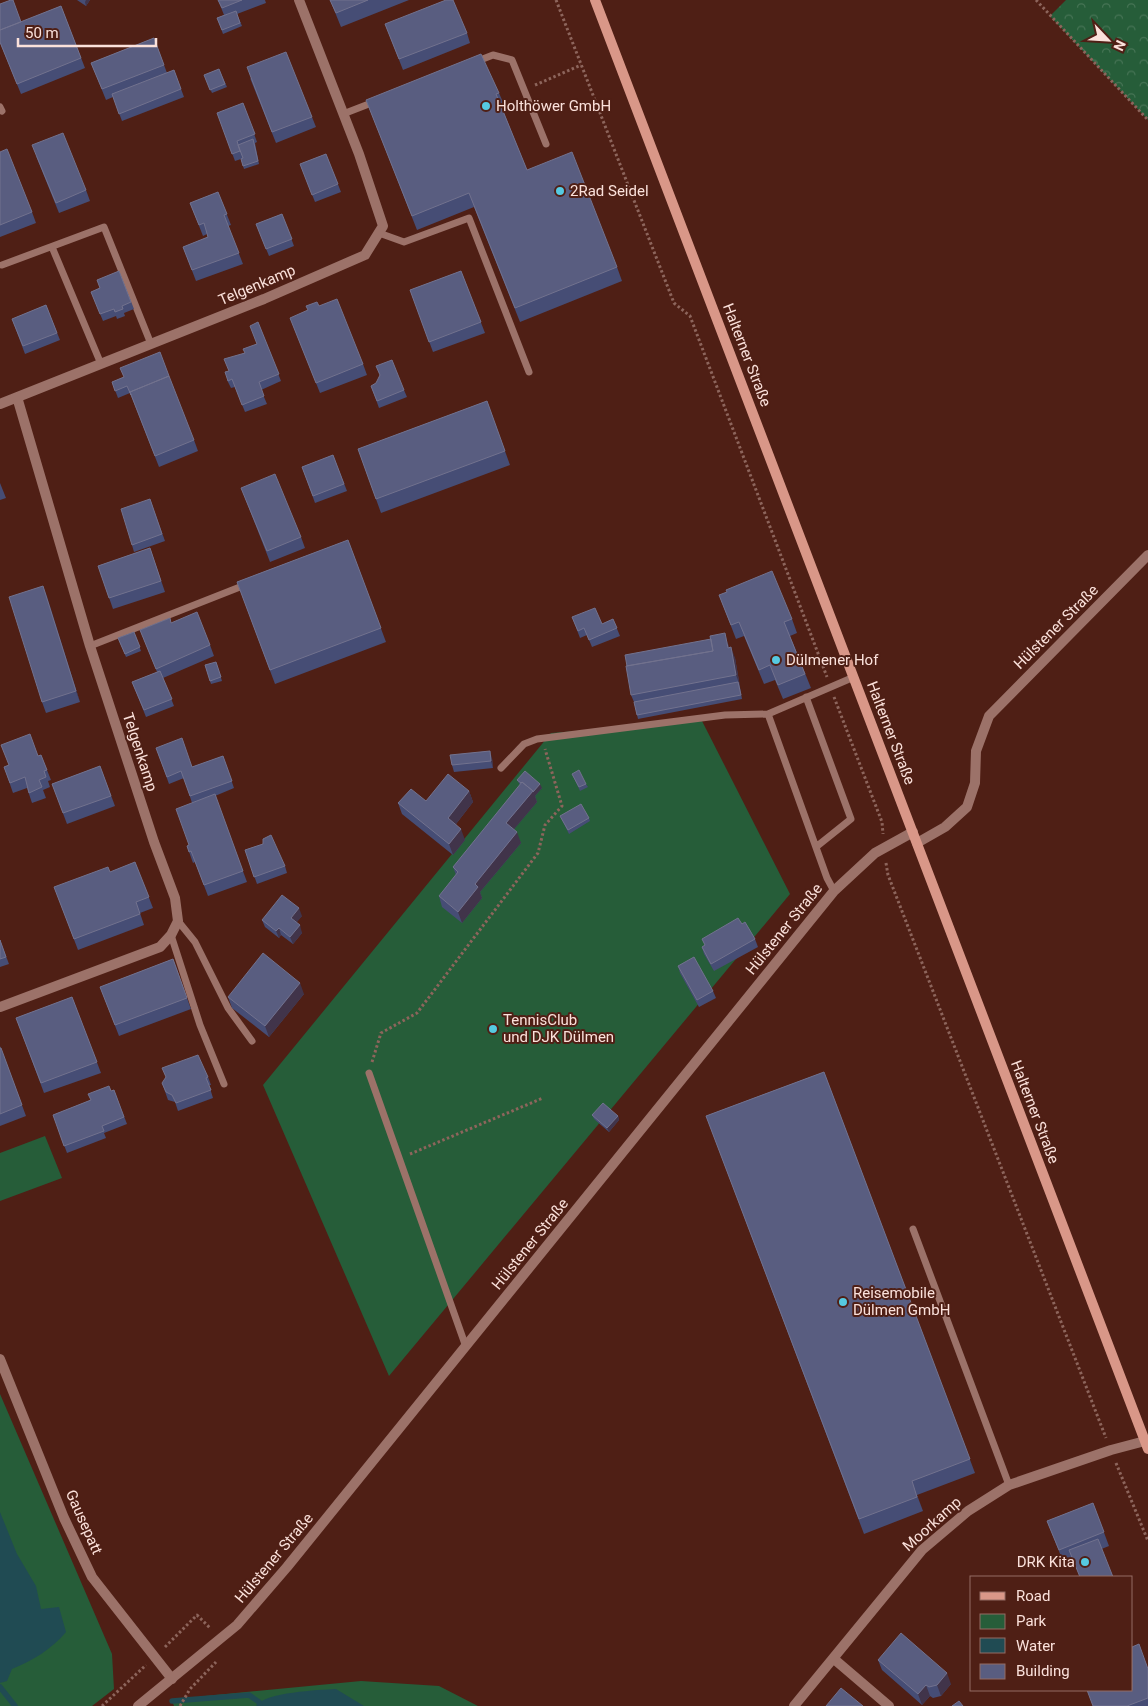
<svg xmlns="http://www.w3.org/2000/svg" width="1148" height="1706" font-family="Roboto,sans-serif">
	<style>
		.green { fill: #265d39 }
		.forest { fill: url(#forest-crowns) }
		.water { fill: #204b53 }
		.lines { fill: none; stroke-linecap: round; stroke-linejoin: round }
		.stream { stroke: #204b53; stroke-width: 5.5 }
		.path { stroke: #8d655c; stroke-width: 3; stroke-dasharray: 2.5 2.5; stroke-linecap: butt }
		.service { stroke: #9c7269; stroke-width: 7 }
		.minor { stroke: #9c7269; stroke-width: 10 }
		.tertiary { stroke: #9c7269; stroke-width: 10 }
		.secondary { stroke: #d99788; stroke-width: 10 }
		.wall { fill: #464d75 }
		.shaded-wall { fill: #41344a }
		.building { fill: #595d80; stroke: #72728e }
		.poi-dot { fill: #56c9e0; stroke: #4f1f15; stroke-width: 2 }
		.labels { text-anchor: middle; stroke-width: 4; stroke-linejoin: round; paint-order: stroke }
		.poi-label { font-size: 15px; fill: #fbe1db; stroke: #4f1f15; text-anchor: start }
		.street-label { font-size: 15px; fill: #fbe1db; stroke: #4f1f15 }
	</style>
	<defs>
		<pattern id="forest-crowns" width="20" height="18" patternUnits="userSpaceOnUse" patternTransform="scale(1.25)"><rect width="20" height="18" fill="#265d39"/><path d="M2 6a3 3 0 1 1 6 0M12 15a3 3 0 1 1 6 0" fill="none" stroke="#467455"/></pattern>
	</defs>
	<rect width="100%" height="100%" fill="#4f1f15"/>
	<path class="green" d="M702 721 790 894 389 1376 263 1085 551 733Z
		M45 1136 62 1178 0 1201V1153Z
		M0 1394 112 1654 114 1689 92 1706H0Z
		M361 1681 439 1686 478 1706H174L172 1701 205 1696Z"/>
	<path class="forest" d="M1066 0H1148V120L1050 16Z"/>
	<path class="water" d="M0 1512 17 1554 36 1586 41 1609 59 1607 66 1632C52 1649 32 1661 12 1669L7 1681 0 1683Z
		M336 1689 364 1706H256C265 1692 319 1690 336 1689Z"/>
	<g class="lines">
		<path class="stream" d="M0 1687 15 1706
			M172 1701 249 1695 259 1702 260 1706"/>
		<path class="path" d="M556 0 674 303 690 316 827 677
			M1036 0 1148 120
			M535 85 581 65
			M834 697 882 822 883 834
			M886 863 888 875 1106 1438
			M372 1062 381 1033 417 1013 538 853 545 825 562 806 545 749
			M410 1154 543 1098
			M1116 1463 1148 1541
			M165 1647 197 1615 211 1629
			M102 1706 146 1665
			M180 1706 190 1689 216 1662"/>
		<path class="service" d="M475 62 493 55 512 60 546 144
			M0 107 2 111
			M343 114 374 102
			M379 233 404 242 469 218 529 372
			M52 247 101 364
			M2 265 104 227 151 344
			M90 646 245 585
			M806 697 851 819 816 847
			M501 768 524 744 537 739 725 715 768 714
			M834 891 827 878 768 714 854 677
			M178 921 195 942 228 1008 252 1041
			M171 935 200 1025 224 1084
			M369 1073 466 1347
			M913 1229 1009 1485"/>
		<path class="minor" d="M0 404 264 299 365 255 383 226 359 154 299 0
			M917 843 945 827 967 807 975 783 976 751 989 716 1148 555
			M0 1007 160 947 171 935 178 921 175 898 154 842 90 646 17 397
			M0 1359 64 1518 92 1577 172 1679
			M834 1659 889 1706
			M794 1706 922 1550 968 1511 1009 1485 1111 1450 1145 1441"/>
		<path class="tertiary" d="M138 1706 237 1625 287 1567 834 891 875 853 913 832"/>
		<path class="secondary" d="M595 0 1148 1449"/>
	</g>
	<path class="wall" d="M77 0H90L86 6Z
		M218 0H265L266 3 237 14 242 26 223 34 217 18 224 15Z
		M330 0H409L341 27Z
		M61 6 85 68 21 94 0 43 21 22Z
		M385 24 467 33 470 43 403 70Z
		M154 38 167 73 174 70 184 97 122 121 113 97 106 100 91 63Z
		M219 69 227 87 212 93 204 75Z
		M250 78 312 117 316 127 276 143Z
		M499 93 505 107 502 108 527 170 617 267 622 281 520 322 474 207 417 230 366 100Z
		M243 103 257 142 255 143 259 164 244 169 241 159 235 161 217 113Z
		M0 152 32 212 36 223 0 237Z
		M326 154 341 192 315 202 300 164Z
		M36 156 86 190 90 201 59 213Z
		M218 192 231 225 228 226 243 264 196 281 183 247 208 237 207 234 203 236 190 203Z
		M282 214 294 246 269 256 256 224Z
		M119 271 134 309 124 313 125 316 117 319 116 316 103 321 91 292 100 288Z
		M461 271 485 333 433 352 410 290Z
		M46 305 60 340 25 354 12 319Z
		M319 306 363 364 367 375 320 393 294 328Z
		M258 322 281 381 261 390 267 404 245 412 235 387 231 388 227 380 229 371 245 353 257 344Z
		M124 377 194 440 198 451 159 467 130 393 118 398 112 382Z
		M371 386 404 390 407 397 379 408Z
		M487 401 510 465 381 513 358 449Z
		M333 455 347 491 315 503 302 467Z
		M0 483 6 498 0 500Z
		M245 498 301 537 305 548 270 562Z
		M150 499 165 541 134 552 132 545Z
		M348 540 386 642 275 684 237 582Z
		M150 548 165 592 113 609 98 566Z
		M43 586 80 702 46 713 42 702Z
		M719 595 792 619 797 633 790 636 811 688 783 699 775 680 764 684 744 636 736 639Z
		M572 617 602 624 613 619 620 636 592 647 587 635 580 638Z
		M171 623 210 645 214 656 163 678 174 706 146 717 132 682 157 672 140 630Z
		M134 632 141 651 126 657 118 638Z
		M728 644 729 648 735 658 742 699 638 719 634 702 631 695Z
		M216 662 222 681 211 684 205 665Z
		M156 748 192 767 223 756 234 788 215 796 247 882 208 896 195 862 193 863 187 846 189 845 192 803 184 778 169 784Z
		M41 755 51 780 48 781 50 787 43 790 46 798 32 803 27 788 13 793 4 767Z
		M492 758 493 768 454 772 452 765Z
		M100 766 115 806 67 824 52 784Z
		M572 774 586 784 588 787 580 791Z
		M517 780 542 788 535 796 537 802 514 829 521 843 480 892 482 898 462 923 442 907 439 896 456 875 453 867 520 785Z
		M469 791 473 802 456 824 465 840 453 855 402 814 398 803 426 801Z
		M560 816 589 818 590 821 569 834Z
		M263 844 285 866 287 873 257 884 245 850Z
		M135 862 153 908 140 913 144 925 78 950 54 887 110 872Z
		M302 916 296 922 302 933 293 944 281 935 279 938 265 927 262 920Z
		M742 924 755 939 758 947 714 971 704 954 702 947 705 945 702 939Z
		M0 940 9 964 0 967Z
		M173 959 191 1009 119 1036 100 987Z
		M678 966 713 991 716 998 699 1007 680 973Z
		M304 994 269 1037 232 1008 228 997Z
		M72 997 101 1073 44 1093 16 1018Z
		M0 1046 26 1116 0 1126Z
		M824 1072 975 1473 917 1495 923 1511 864 1534 706 1116Z
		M208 1077 211 1085H209L213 1098 178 1111 175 1102 168 1100 162 1083Z
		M114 1090 127 1124 104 1133 106 1138 67 1153 53 1115 91 1100Z
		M592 1115 618 1116 619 1120 609 1132 594 1119Z
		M1093 1503 1109 1546 1064 1564 1047 1521Z
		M878 1660 951 1684 941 1696 933 1698 930 1696 922 1705 882 1670Z
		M1148 1669V1706H1093Z"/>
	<path class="shaded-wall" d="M86 0H90L86 6 85 2Z
		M43 586 47 596 80 702 76 691Z
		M725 633 728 644 732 659 728 648Z
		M731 647 735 658 740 686 736 675Z
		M490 751 492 758 493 768 491 761Z
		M540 784 542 788 535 796 537 802 510 834 506 823 533 791Z
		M469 791 473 802 452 829 448 818Z
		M461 829 465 840 453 855 449 844Z
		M517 832 521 843 480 892 482 898 462 923 458 912 475 884Z
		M299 908 302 916 294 926 291 918Z
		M300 925 302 933 293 944 290 937Z
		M279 928 281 935 279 938 276 931Z
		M300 983 304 994 269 1037 265 1026Z
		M618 1116 619 1120 609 1132 607 1128Z
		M947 1673 951 1684 941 1696 937 1685Z
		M926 1685 930 1696 922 1705 918 1694Z"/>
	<path class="building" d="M11 0H13L21 22 0 30V4Z
		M218 0H242L222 8Z
		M330 0H368L336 13Z
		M446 0H453L467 33 399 59 385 24Z
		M61 6 81 58 17 84 0 42V30Z
		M236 11 240 23 222 30 217 18Z
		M154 38 164 65 102 89 91 63Z
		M286 52 312 117 272 132 247 67Z
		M481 54 499 93 496 94 527 170 572 152 617 267 515 308 469 193 412 216 366 100Z
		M219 69 225 84 210 90 204 75Z
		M174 70 181 89 119 114 112 94Z
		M243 103 255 134 237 141 240 151 232 154 217 113Z
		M63 133 86 190 56 203 32 145Z
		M253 139 258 161 243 166 241 159 243 158 238 145Z
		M7 149 32 212 0 225V152Z
		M326 154 338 184 312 195 300 164Z
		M218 192 227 214 224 215 239 253 192 270 183 247 208 237 204 223 199 225 190 203Z
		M282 214 292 239 266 249 256 224Z
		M119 271 131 302 122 306 123 309 115 312 114 309 100 314 91 292 100 288 97 280Z
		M461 271 481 322 429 342 410 290Z
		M337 299 363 364 316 383 290 318 308 310 306 306 317 302 319 306Z
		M46 305 57 333 23 346 12 319Z
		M258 322 279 374 259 382 264 396 242 405 232 379 228 381 225 372 229 371 224 359 245 353 243 349 257 344 250 326Z
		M160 352 169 376 130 392 131 395 127 386 115 391 112 382 124 377 120 368Z
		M392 360 404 390 377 401 371 386 376 383 380 375 376 366Z
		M169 376 194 440 155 456 130 392Z
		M487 401 505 451 376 499 358 449Z
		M333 455 344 484 313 496 302 467Z
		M275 474 301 537 267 551 241 488Z
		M150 499 162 534 132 545 121 509Z
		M348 540 381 628 270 670 237 582Z
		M150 548 161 581 109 598 98 566Z
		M772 571 792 619 784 622 805 674 778 685 770 665 759 670 739 622 731 625 719 595 727 592 726 590Z
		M43 586 76 691 42 702 9 597Z
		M595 608 602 624 613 619 617 628 589 640 584 628 578 631 572 617Z
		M197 612 210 645 156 669 140 630 170 618 171 623Z
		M134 632 140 647 125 654 118 638Z
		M725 633 728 648 731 647 736 675 631 695 626 666 713 651 710 636Z
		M711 639 713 651 627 666 625 655Z
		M216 662 221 677 210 681 205 665Z
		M160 671 172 699 144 710 132 682Z
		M738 682 741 695 637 715 634 702Z
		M30 734 38 756 41 755 47 770 44 771 46 777 39 780 42 787 29 793 25 777 10 783 4 767 9 765 1 745Z
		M182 738 192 767 223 756 232 781 190 796 181 771 167 777 156 748Z
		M490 751 491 761 452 765 450 755Z
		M100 766 111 796 63 813 52 784Z
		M579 770 586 784 579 787 572 774Z
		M525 771 540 784 533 792V791L522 782 521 783 517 780Z
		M448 774 469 791 448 818 461 829 449 844 398 803 411 789 426 801Z
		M522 782 533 791 506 823 517 832 475 884 478 887 458 912 439 896 458 872 453 867Z
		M215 794 243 871 204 885 191 851 189 852 187 846 189 845 176 809Z
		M581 804 589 818 568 830 560 816Z
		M271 835 285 866 254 877 245 850 263 844V839Z
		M135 862 149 897 136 902 140 914 74 939 54 887 108 867 110 872Z
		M282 895 299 908 291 918 300 925 290 937 279 928 276 931 262 920Z
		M738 918 742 924 745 922 755 939 711 964 702 947 705 945 702 939Z
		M0 940 6 957 0 959Z
		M263 953 300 983 265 1026 228 997Z
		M694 957 713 991 697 1000 678 966Z
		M173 959 187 998 115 1025 100 987Z
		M72 997 97 1062 41 1083 16 1018Z
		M0 1048H1L22 1105 0 1114Z
		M198 1055 208 1077 206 1078 211 1090 176 1103 172 1095 166 1092 162 1083 166 1077 162 1068Z
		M824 1072 970 1459 912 1481 917 1497 859 1519 706 1116Z
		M109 1086 111 1091 114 1090 124 1117 102 1126 104 1131 64 1146 53 1115 91 1100 88 1094Z
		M603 1103 618 1116 607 1128 592 1115Z
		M1093 1503 1104 1532 1059 1550 1047 1521Z
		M1098 1539 1113 1577H1080L1069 1550Z
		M901 1633 947 1673 937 1685 929 1687 926 1685 918 1694 878 1660Z
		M1139 1644 1148 1669V1698L1127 1706H1093L1087 1690H1132V1647Z
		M841 1688 863 1706H826Z
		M959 1701 963 1706H952Z"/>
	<g class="poi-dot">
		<circle cx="486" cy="106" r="5"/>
		<circle cx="560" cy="191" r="5"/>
		<circle cx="776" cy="660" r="5"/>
		<circle cx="493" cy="1029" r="5"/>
		<circle cx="843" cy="1302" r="5"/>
		<circle cx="1085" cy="1562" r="5"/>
	</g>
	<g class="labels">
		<g class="poi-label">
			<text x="496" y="111">Holthöwer GmbH</text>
			<text x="570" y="196">2Rad Seidel</text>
			<text x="786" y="665">Dülmener Hof</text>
			<text x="503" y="1025">TennisClub<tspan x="503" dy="17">und DJK Dülmen</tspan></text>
			<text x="853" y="1298">Reisemobile<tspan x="853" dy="17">Dülmen GmbH</tspan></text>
			<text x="1075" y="1567" text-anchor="end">DRK Kita</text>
		</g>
		<g class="street-label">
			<text transform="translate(257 285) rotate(-23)" y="5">Telgenkamp</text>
			<text transform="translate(747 355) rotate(69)" y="5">Halterner Straße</text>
			<text transform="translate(1056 627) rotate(-45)" y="5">Hülstener Straße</text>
			<text transform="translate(891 733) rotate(69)" y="5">Halterner Straße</text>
			<text transform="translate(140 752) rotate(72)" y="5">Telgenkamp</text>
			<text transform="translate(784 929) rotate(-51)" y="5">Hülstener Straße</text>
			<text transform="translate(1035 1112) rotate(69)" y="5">Halterner Straße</text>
			<text transform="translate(530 1244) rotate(-51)" y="5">Hülstener Straße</text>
			<text transform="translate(84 1522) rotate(66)" y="5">Gausepatt</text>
			<text transform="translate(932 1524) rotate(-42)" y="5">Moorkamp</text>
			<text transform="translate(274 1558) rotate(-50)" y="5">Hülstener Straße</text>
		</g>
	</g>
	<rect x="970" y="1576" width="162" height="115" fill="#4f1f15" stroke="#946d64"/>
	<rect x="980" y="1592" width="25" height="8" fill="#d99788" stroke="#946d64"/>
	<text x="1016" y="1601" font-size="15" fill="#fbe1db">Road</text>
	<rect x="980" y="1614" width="25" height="15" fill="#265d39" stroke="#946d64"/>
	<text x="1016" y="1626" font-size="15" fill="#fbe1db">Park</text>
	<rect x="980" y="1638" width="25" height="15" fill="#204b53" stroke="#946d64"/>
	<text x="1016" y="1651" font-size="15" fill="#fbe1db">Water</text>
	<rect x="980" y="1664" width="25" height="15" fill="#595d80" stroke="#946d64"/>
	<text x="1016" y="1676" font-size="15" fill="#fbe1db">Building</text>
	<g transform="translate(1108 40) rotate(115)" stroke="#4f1f15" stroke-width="4" paint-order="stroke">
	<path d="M0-4L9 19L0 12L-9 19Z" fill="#fbe1db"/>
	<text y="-8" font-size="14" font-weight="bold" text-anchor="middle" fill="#fbe1db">N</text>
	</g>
	<path d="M18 38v8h138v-8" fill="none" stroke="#fbe1db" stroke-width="2.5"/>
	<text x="25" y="38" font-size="15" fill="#fbe1db" stroke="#4f1f15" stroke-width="4" paint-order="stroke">50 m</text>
</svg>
